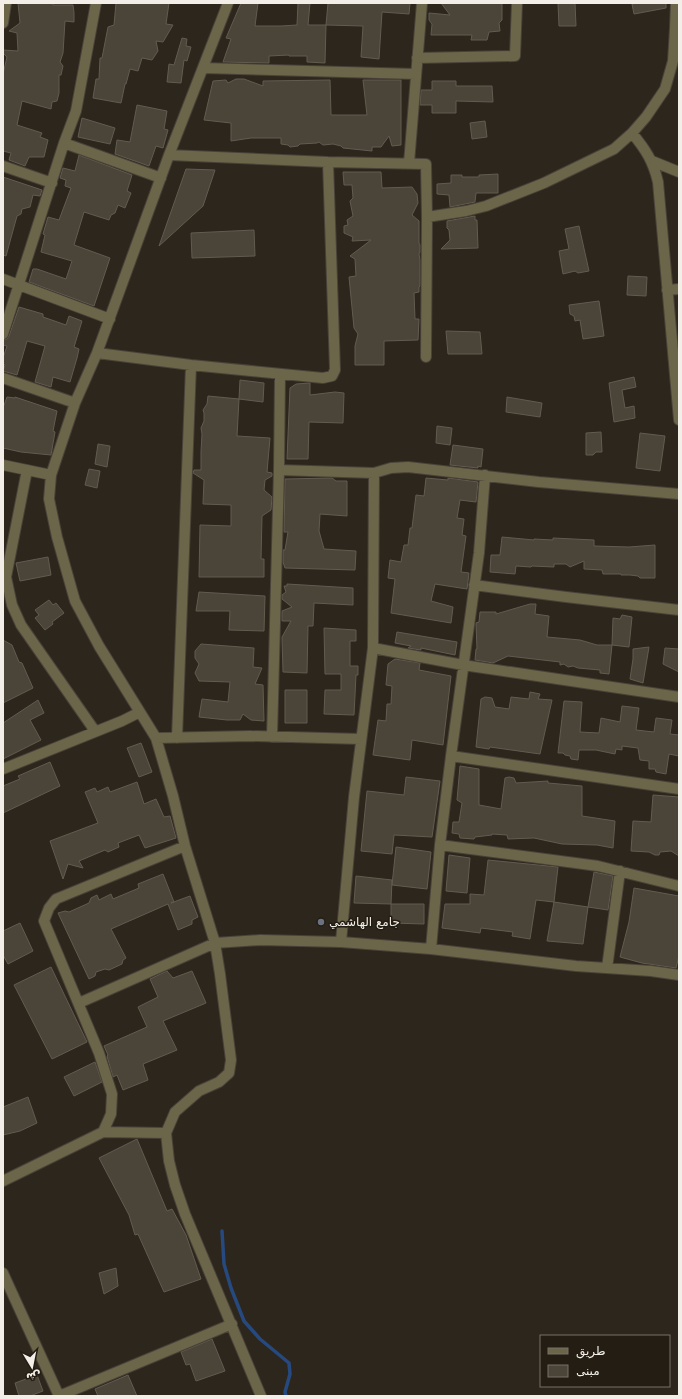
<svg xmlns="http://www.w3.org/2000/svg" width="682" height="1399" font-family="'DejaVu Sans',Vazirmatn,sans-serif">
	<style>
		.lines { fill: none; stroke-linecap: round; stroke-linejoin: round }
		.stream { stroke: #264a7f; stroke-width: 3.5 }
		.building { fill: #4b4439; stroke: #625b50 }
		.street-casing { stroke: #494239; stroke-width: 12 }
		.street { stroke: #6b6649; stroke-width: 10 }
		.worship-dot { fill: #6b7280; stroke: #231d13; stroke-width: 1.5 }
		.labels { text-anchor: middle; stroke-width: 3; stroke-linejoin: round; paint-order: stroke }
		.poi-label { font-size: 12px; fill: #f3efe8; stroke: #231d13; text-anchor: start }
	</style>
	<rect width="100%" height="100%" fill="#2d261d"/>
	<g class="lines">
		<path class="stream" d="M222 1231 224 1264 231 1288 244 1321 260 1339 289 1363 290 1374 285 1392 286 1396"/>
	</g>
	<path class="building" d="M18 3H53V5H73L74 13V22L65 21 63 53 60 62 63 66 61 75H59V93L57 101 52 102 51 109 22 101 17 125 42 133 40 137 48 140 44 157H29L25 166 9 160 11 153 3 151V74L7 57 3 53V50L18 51 17 33 9 31 20 23Z
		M116 3H169L166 24 173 25 163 42 156 41 158 51 152 60 142 58 138 71 130 69 126 84H125L121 103 93 98 96 79H99L100 58H102L108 27 114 25Z
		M241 3H258L255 26H281L297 25 298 3H310L308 25H326L325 63 307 62V56H289V55L269 56V63L223 62 231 39 226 38Z
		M328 3H410L409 14 382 12 379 59 361 57 363 26 326 25Z
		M441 3H502V20L499 23 500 31 489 32 487 40H471L472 35H431L432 24 429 20V13L450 15Z
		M558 3H575L576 26H559Z
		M639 3H666V8L634 14 632 4Z
		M182 38 187 39 186 46 191 47 187 61 184 60 181 83 167 82 169 64 174 65Z
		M236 79H244L263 86V81L330 80 331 115H367L363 80H401V145L392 146 389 136 381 147H372V151L343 148 341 146 333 144 323 145 319 142 317 143 300 144 298 146 290 147 288 145 281 144V138H251L231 141V123L204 120 213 81 226 80 228 83Z
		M432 81H456V86H492L493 102 456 101V113H432V105H420L421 90H432Z
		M137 105 167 111 164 129 168 130 163 148 156 146 149 166 115 154 117 140 130 142Z
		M82 118 115 128 110 144 78 137Z
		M485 121 487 137 472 139 470 123Z
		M79 155 132 175 127 191 131 193 125 208 118 205 115 213 111 215 109 220 84 212 74 245 110 258 94 306 29 282 33 269H37L66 279 72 261 41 252 45 235 43 234 48 217 59 220 71 188 65 186 66 180 60 178 63 168 75 171Z
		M186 169 215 170 203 206 159 246Z
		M343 172H381L382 188 412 187 417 194 418 203 412 215 419 221V243L420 245V252L419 254 420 260V286L419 287V292L414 293 415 319H419L418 340 384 341V365H355V346L358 334 354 328 349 277 356 276 355 259 350 256 371 240 352 241 353 237 344 233V226L348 225 347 220 353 216 350 201 353 198 352 185H344Z
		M498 174V193H476L475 202 450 207 449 195 437 194V184L451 183V175H462V177H479V175Z
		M3 177 42 190 40 196 33 195 30 207 22 209 21 214 17 216 6 256 3 255Z
		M475 216V220H477L478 248 441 249 450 240 449 230 447 228V221Z
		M579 226 589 271 578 273 575 271 563 274 559 251 569 249 565 229Z
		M254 230 255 256 192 258 191 233Z
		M628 276 647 277 646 296 627 295Z
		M599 301 604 336 583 339 580 320 575 321 574 316 570 314 569 305Z
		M19 307 43 314V317L66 325 69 316 82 321 74 347 79 349 77 358 70 382 53 377 51 387 35 382 45 346 27 341 17 375 3 371 5 365 3 363V358L7 346 3 345V340L7 339 9 336Z
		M446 331 480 332 482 354H448Z
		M634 377 636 387 622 390 625 408 634 406 635 418 614 422 609 383Z
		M240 380 264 383 263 402 239 399Z
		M310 383V395L335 392 344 393 343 423 309 422 308 459H287L290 388 296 384Z
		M208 396 239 399 237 436 270 438 267 472 272 473V476L265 480 264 490 272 497 271 510 262 516 261 559H264V577H199L200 525 231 526V505L203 504 204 480 193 473 194 470H201V452L202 434 201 428 204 421V413L203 410 207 404Z
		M7 397 15 398V397L57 411 53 431 55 432 51 455 21 452 3 448V408Z
		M507 397 542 403 540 417 506 412Z
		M437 426 452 428 450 445 436 443Z
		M601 432 602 452H596L593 455H586V433Z
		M640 433 665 436 660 471 636 468Z
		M98 444 110 446 107 467 95 464Z
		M453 445 483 449 481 467 478 466V468L450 465Z
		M89 469 100 471 97 488 85 485Z
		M332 478 336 481H347V516L320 514 319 531 324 549 356 551 355 570 285 568 283 562V550H285L288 532H284V530L285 479Z
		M426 478 448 480V478L478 482 476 502 460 500 457 518 464 519 462 535 466 536 461 572 469 573 467 589 435 584 431 601 453 607 451 623 391 613 395 579 388 578 390 560 401 562 404 545H408L410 528H412L416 495 424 496Z
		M502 537 534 540V539L553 540V538L594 540V546L629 547 655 545V578H640L638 576 630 575H621V574H603L602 570 584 569V561L570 567 566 564H554V567L532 566 531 567 516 566 515 574 490 572 491 555H500Z
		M48 557 51 575 20 581 16 563Z
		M287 584 353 588V605L314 603 313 626H308L307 673 283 672 282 637 291 621H282V611L292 607 282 599V595L286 592 284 586H287Z
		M199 592 265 596 264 631 229 630 230 611H196Z
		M49 600 53 605 56 603 64 613 52 622 53 624 45 630 35 618 39 615 35 610Z
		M530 604H536L535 614 549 616 547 637 580 640 597 645H612L609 674 600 673V670L578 668 573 666 568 667 564 664 560 665V662L508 656 493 663 475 660 476 649H477L476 623 479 622 480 612H496V614Z
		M622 615 632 617 629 647 612 645 613 618 620 619Z
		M324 628 356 630V641H350V666H358V675H356L354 715 324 714 325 690H341V674H325Z
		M397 632 457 642 455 655 421 648V650L408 648 411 646 395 643Z
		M3 640 12 645 19 662 22 663 33 688 3 703Z
		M201 644 254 648 253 667 262 668 255 684 263 685 264 721 251 720 243 714 240 720H227L199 717 202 699 228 702 230 682 199 681 195 673 199 664 195 658V651Z
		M649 647 643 683 630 679 633 659V649Z
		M665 648 679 649V672L663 664Z
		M395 659 420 663 419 670 451 676 443 745 412 740 410 760 373 755 378 720 386 721 387 704H391L392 686 386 685 388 664Z
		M285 690H307V723H285Z
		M530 692 540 694 538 699 552 700 540 754 490 747 489 749 476 747 481 699 485 697 492 698 495 707 509 709 511 697 529 699Z
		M38 700 44 713 30 720 41 740 3 759V723Z
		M564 701 582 702 580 732 599 733 601 718 620 722 622 706 639 708 636 730 654 732 656 718 672 720 670 734 679 735V756L669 754 666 774 656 772 655 769H649V761L640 760 638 748 622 746V750L616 749 615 754 596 750H579L578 760 571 759 570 756 565 755 563 753H558Z
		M141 743 152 772 139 777 127 748Z
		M50 762 60 786 3 813V786L20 779 18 776Z
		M460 766 479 769V805L501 809 505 778 509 777 514 778 516 783 548 781V783L582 786V816L615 821 613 848 597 845 562 844 534 838 508 839 507 835 492 834V835L475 837 474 839 460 838 459 834 452 833 453 822H459L462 803 457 800Z
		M406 777 440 781 432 837 394 835 392 854 361 851 367 791 404 795Z
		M137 782 144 804 156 799 164 817 170 816 176 838 145 848 139 835 118 843 119 847 108 852 105 850 79 861 83 868 68 864 63 879 50 841 98 823 85 792 95 788 97 792 108 787 110 792Z
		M653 795 679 797V856L671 851 660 852 659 855H655L649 852 631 851 633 821 651 822Z
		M396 847 431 852 427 889 392 885Z
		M449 855 470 858 467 893 446 891Z
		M488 860 558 867 554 902 536 900 530 939 512 936 513 932 481 928 480 933 442 928 445 904H470V894L484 895Z
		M594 872 613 876 608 910 588 907Z
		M163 874 174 902 171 903 190 896 198 917 192 920V924L178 930 168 904 111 929 126 958 123 960 122 964 109 970 105 969 96 972 95 976 89 979 58 913 65 911 69 912 89 903 91 898 97 895 99 900 111 894 113 899 139 888 138 884Z
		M356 876 392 880 391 904 354 903Z
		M634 888 679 896V956L676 968 642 963 620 957 629 922Z
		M554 902 588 907 583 944 547 941Z
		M391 904H424V924L391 923Z
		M20 923 33 951 8 964 3 955V931Z
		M51 967 87 1042 52 1059 14 985Z
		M167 971 173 978 192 971 206 1003 163 1021 177 1050 143 1064 148 1080 123 1090 117 1075 113 1077 107 1056 108 1055 104 1046 147 1027 138 1007 158 997 150 979Z
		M95 1062 102 1082 74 1096 64 1077Z
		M28 1097 37 1123 20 1131 3 1135V1107Z
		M137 1139 167 1211 172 1209 186 1235 201 1279 164 1292 138 1234 135 1235 129 1215 99 1158Z
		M116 1268 118 1286 104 1294 99 1273Z
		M212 1339 225 1371 196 1381 190 1364 186 1365 181 1352Z
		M37 1375 43 1391 30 1396H19L15 1383Z
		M128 1375 137 1396H98L95 1389Z"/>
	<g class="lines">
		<defs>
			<path id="street" d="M228 3 169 155 97 353 75 403 51 475 49 499 57 537 75 601 99 646 156 738 173 796 185 846 215 943 220 974 231 1060 229 1073 219 1082 199 1091 175 1112 166 1133 169 1161 175 1185 185 1214 261 1396
				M3 23 6 3
				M417 58 515 56 517 3
				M203 68 416 74
				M632 133C646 150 653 161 658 182L679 420
				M64 143 161 178
				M169 155 328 162 426 164 427 217 426 357
				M652 161 679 172
				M409 163 422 3
				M3 166 52 183
				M427 217 466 211 486 206 544 183 614 149 632 133 646 117 665 89 673 61 675 28 676 3
				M3 279 110 319
				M667 290 679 289
				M3 334 64 143 76 111 96 3
				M97 353 191 365 323 378 332 376 335 370 328 162
				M3 378 75 403
				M3 465 51 475
				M27 470 6 577 12 605 21 625 95 731
				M279 470 374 473 391 468 408 467 539 482 679 494
				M474 585 566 597 679 610
				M373 648 463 665 679 697
				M272 737 279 470 280 374
				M156 738 250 736 361 739
				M177 738 191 365
				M451 756 679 789
				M3 769 122 721 140 712
				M440 845 598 866 679 886
				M341 942 354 797 373 648 374 473
				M431 949 440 845 451 756 479 553 485 475
				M607 968 620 871
				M79 1003 215 943 260 940 341 942 431 949 576 966 651 971 679 975
				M103 1132 111 1114 112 1094 99 1053 44 921 49 908 56 899 185 846
				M3 1181 103 1132 166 1133
				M3 1273 59 1396
				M59 1396 232 1324"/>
		</defs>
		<use href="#street" class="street-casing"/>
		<use href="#street" class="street"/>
	</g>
	<circle class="worship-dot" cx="321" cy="922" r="4"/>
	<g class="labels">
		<g class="poi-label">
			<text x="329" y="926">جامع الهاشمي</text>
		</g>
	</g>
	<rect width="682" height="1399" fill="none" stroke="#f3efe8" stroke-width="8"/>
	<rect x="540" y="1335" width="130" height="52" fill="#231d13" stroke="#767168"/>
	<rect x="548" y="1348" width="20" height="6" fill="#6b6649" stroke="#767168"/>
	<text x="576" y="1355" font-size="12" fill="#f3efe8">طريق</text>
	<rect x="548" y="1365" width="20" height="12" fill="#4b4439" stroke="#767168"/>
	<text x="576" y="1375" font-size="12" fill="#f3efe8">مبنى</text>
	<g transform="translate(32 1367) rotate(170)" stroke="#231d13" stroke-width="3" paint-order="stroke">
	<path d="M0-3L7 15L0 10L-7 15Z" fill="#f3efe8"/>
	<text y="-6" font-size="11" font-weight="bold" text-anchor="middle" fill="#f3efe8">ش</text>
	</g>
</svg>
